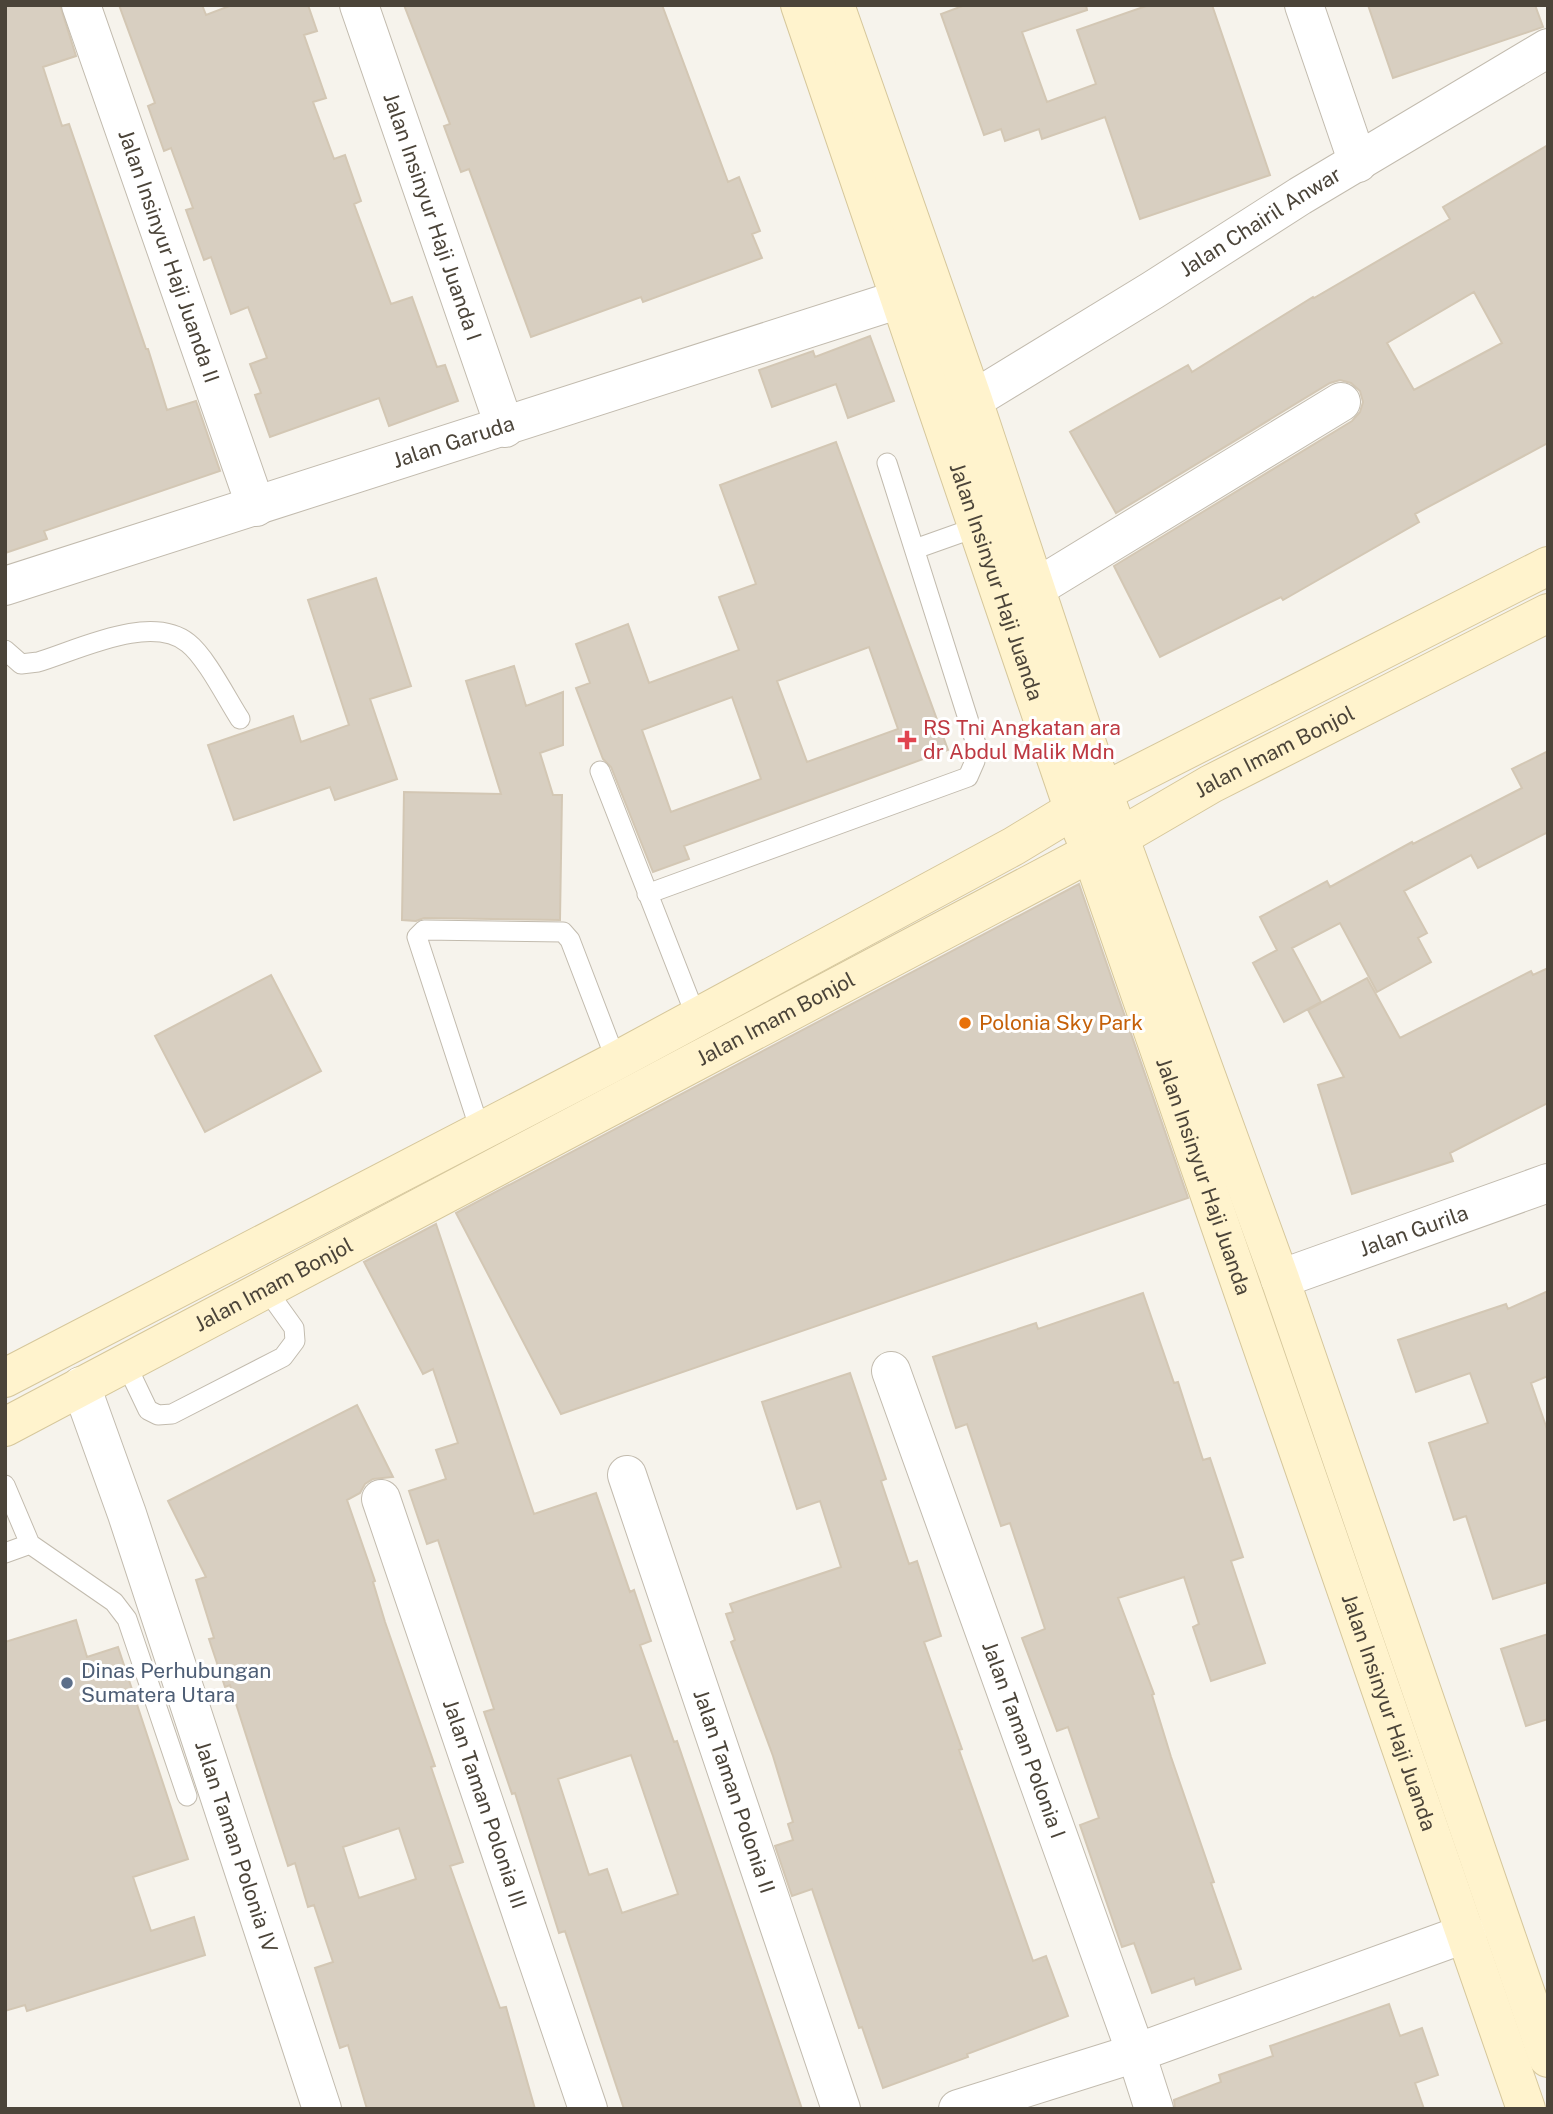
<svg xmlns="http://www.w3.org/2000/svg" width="1553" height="2114" font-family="'Public Sans',sans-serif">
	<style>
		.building { fill: #d8cfc1; stroke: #d3c7b4; stroke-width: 2; fill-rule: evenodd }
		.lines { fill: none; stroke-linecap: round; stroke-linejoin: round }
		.lane-casing { stroke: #c2bbae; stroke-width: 21 }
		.street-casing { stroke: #c2bbae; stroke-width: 40 }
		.secondary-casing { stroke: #d6c79b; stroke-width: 40 }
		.lane { stroke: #fff; stroke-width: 19 }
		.street { stroke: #fff; stroke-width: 38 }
		.secondary { stroke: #fff3cd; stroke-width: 38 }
		.health-dot { fill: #e0444e; stroke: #fff; stroke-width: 2.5 }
		.food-dot { fill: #e8710a; stroke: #fff; stroke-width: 2.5 }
		.service-dot { fill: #5c6f8a; stroke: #fff; stroke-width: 2.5 }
		.labels { text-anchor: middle; stroke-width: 6; stroke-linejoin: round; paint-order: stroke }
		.street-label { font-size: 21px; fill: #4b4439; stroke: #fff }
		.health-label { font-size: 21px; fill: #be3a42; stroke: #fff; text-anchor: start }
		.food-label { font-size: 21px; fill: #c56008; stroke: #fff; text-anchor: start }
		.service-label { font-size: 21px; fill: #4e5e75; stroke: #fff; text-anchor: start }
	</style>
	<rect width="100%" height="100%" fill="#f6f3ec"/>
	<path class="building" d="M5 5H60L76 56 43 67 62 126 69 124 146 349H148L167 410 196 401 220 471 44 531 47 539 5 553Z
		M119 5H202L206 15 232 5H308L317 31 304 35 326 98 313 102 334 159 345 155 361 201 354 204 391 304 412 297 437 367 445 365 458 401 389 426 379 398 270 437 255 395 261 393 250 364 267 358 248 307 231 314 211 257 204 260 186 210 193 208 171 148 164 151 148 106 155 103Z
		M404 5H662L728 182 739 177 760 231 752 234 762 258 643 302 641 297 531 337 469 169 461 172 444 126 450 124Z
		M965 5H1086L1087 10 1022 32 1047 102 1096 84 1077 30 1149 5H1212L1270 175 1140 219 1105 117 1042 139 1039 129 1005 141 1001 129 984 135 941 14Z
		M1368 5H1535L1543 27 1393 78Z
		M1548 145V443L1415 514 1419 522 1283 600 1281 597 1160 657 1114 566 1352 421 1360 412 1363 402 1360 391 1351 383 1340 380 1330 383 1116 513 1070 432 1188 365 1192 372 1313 297 1314 298 1450 219 1443 207ZM1474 292 1502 343 1414 390 1387 343Z
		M870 336 894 401 848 418 836 384 772 407 759 370 813 351 815 357Z
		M836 442 948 750 684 846 689 859 653 872 611 767 603 759 576 688 590 683 576 644 628 624 649 683 739 650 719 597 756 584 720 485ZM869 647 898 729 807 762 777 681ZM732 697 761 779 671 812 642 730Z
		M376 578 411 686 370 699 397 779 335 800 330 787 234 820 208 745 293 716 301 742 349 725 308 600Z
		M514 666 526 706 563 692V745L540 753 553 795H562L560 920 424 918 416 921 402 920 404 792 501 794 466 681Z
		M1548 751V836L1546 833 1478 868 1471 855 1404 891 1427 933 1418 938 1431 962 1377 992 1340 923 1292 948 1321 1002 1284 1022 1253 963 1277 950 1260 917 1327 881 1330 887 1412 842 1413 844 1522 788 1512 769Z
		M1079 884 1188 1198 561 1414 456 1213Z
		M1548 968V1103L1450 1153 1453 1161 1352 1194 1318 1085 1344 1077 1308 1010 1367 978 1400 1038 1531 971 1533 975Z
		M271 975 321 1071 205 1132 155 1036Z
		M436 1224 534 1514 596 1493 630 1592 634 1590 651 1641 640 1645 674 1742 677 1741 802 2109H624L565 1931 559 1933 515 1793 512 1794 484 1712 494 1709 438 1540 427 1544 409 1491 446 1479 436 1450 458 1443 433 1369 423 1374 364 1262ZM631 1755 678 1894 622 1913 607 1869 589 1875 558 1779Z
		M1548 1291V1376L1531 1383 1548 1432V1582L1493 1599 1466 1516 1454 1520 1429 1443 1488 1423 1470 1373 1416 1392 1398 1340 1506 1304 1508 1309Z
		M1143 1293 1174 1383 1178 1382 1203 1460 1210 1458 1243 1557 1231 1561 1265 1663 1211 1681 1193 1627 1199 1624 1184 1577 1118 1598 1154 1694 1152 1695 1171 1757 1214 1882 1211 1883 1241 1969 1196 1985 1194 1978 1152 1993 1134 1943 1122 1947 1080 1825 1099 1818 1068 1727 1057 1731 1022 1638 1045 1629 1010 1523 1001 1526 967 1424 956 1428 933 1357 1036 1323 1038 1329Z
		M850 1373 886 1479 881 1481 909 1564 917 1561 941 1636 924 1642 962 1749 959 1750 1033 1961 1046 1956 1068 2016 967 2054 968 2057 883 2088 862 2027 859 2028 812 1889 792 1896 775 1846 793 1840 788 1824 793 1822 773 1756 731 1642 735 1640 726 1614 733 1612 730 1604 841 1567 820 1501 797 1509 762 1402Z
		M357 1405 393 1477 373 1479 365 1484 360 1493 347 1500 375 1581 373 1582 385 1622 435 1766 431 1767 463 1862 450 1866 500 2008 506 2007 535 2109H367L348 2045 340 2048 315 1968 333 1962 314 1905 308 1907 295 1863 288 1866 230 1685 225 1687 209 1639 214 1638 196 1580 206 1577 168 1501ZM399 1828 416 1879 359 1898 343 1847Z
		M76 1620 87 1657 118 1647 188 1859 133 1877 151 1931 194 1917 205 1955 27 2011 25 2005 5 2011V1642Z
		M1548 1634V1719L1526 1726 1501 1649Z
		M1389 2004 1400 2036 1422 2028 1438 2075 1415 2083 1424 2109H1175L1174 2100 1221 2082 1219 2075 1273 2056 1270 2046Z"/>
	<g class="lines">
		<defs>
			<path id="lane" d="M915 549 977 527
				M5 650 21 664 38 662C78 650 151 613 188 643 206 657 227 699 240 719
				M600 771 699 1024
				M647 894 968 777 975 761 976 744 887 463
				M480 1130 417 937 424 930 563 932 570 940 619 1068
				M125 1362 148 1410 158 1415 172 1414 283 1357 295 1341 294 1328 266 1289
				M5 1485 30 1544 5 1553
				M30 1544 114 1602 127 1619 187 1796"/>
			<g id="street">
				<path id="s1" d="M81 5 256 507"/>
				<path id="s2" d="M359 5 505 428"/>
				<path d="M1304 5 1358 163"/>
				<path id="s3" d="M973 400 1153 290 1300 196 1548 48"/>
				<path id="s4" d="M5 586 900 299"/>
				<path d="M1036 588 1341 402"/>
				<path id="s5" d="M1280 1279 1548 1183"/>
				<path id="s6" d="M891 1371 1136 2053 1154 2109"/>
				<path id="s7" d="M81 1386 127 1514 322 2109"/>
				<path id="s8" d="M627 1475 841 2109"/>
				<path id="s9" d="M381 1499 588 2109"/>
				<path d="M958 2109 1136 2053 1467 1933"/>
			</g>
			<g id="secondary">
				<path id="s10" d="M800 5 1074 811 1091 852 1526 2109"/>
				<path d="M835 5 973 400 1103 792 1280 1279 1548 2058"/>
				<path d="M5 1378 616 1061 1014 846 1103 792 1548 566"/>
				<path id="s11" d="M5 1427 1120 837 1211 784 1548 613"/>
			</g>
		</defs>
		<use href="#lane" class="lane-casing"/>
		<use href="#street" class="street-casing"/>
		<use href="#secondary" class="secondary-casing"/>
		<use href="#lane" class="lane"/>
		<use href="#street" class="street"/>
		<use href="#secondary" class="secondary"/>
	</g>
	<path class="health-dot" d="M903.5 729.5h7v7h7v7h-7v7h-7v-7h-7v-7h7z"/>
	<circle class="food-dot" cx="965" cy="1023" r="7"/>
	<circle class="service-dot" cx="67" cy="1683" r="7"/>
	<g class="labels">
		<g class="street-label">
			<text dy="7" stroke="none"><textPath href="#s2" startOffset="224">Jalan Insinyur Haji Juanda I</textPath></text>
			<text dy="7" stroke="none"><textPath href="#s3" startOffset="338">Jalan Chairil Anwar</textPath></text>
			<text dy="7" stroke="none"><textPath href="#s1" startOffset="266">Jalan Insinyur Haji Juanda II</textPath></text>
			<text dy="7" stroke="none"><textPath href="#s4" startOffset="471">Jalan Garuda</textPath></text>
			<text dy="7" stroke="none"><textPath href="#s10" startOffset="609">Jalan Insinyur Haji Juanda</textPath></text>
			<text dy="7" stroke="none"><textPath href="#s11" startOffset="1438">Jalan Imam Bonjol</textPath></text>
			<text dy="7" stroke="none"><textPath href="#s11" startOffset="872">Jalan Imam Bonjol</textPath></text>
			<text dy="7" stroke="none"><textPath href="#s10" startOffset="1239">Jalan Insinyur Haji Juanda</textPath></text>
			<text dy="7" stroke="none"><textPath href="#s5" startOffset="142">Jalan Gurila</textPath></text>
			<text dy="7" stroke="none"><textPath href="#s11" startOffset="304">Jalan Imam Bonjol</textPath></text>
			<text dy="7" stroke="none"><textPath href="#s10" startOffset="1806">Jalan Insinyur Haji Juanda</textPath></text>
			<text dy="7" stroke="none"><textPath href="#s6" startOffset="392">Jalan Taman Polonia I</textPath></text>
			<text dy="7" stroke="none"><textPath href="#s8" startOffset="334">Jalan Taman Polonia II</textPath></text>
			<text dy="7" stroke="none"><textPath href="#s9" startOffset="322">Jalan Taman Polonia III</textPath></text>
			<text dy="7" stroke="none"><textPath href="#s7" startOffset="486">Jalan Taman Polonia IV</textPath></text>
		</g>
		<g class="health-label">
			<text x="923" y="735">RS Tni Angkatan ara<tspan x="923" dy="24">dr Abdul Malik Mdn</tspan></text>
		</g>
		<g class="food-label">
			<text x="979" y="1030">Polonia Sky Park</text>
		</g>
		<g class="service-label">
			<text x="81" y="1678">Dinas Perhubungan<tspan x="81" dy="24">Sumatera Utara</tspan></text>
		</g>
	</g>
	<rect width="1553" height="2114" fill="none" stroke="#4b4439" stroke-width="14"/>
</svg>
